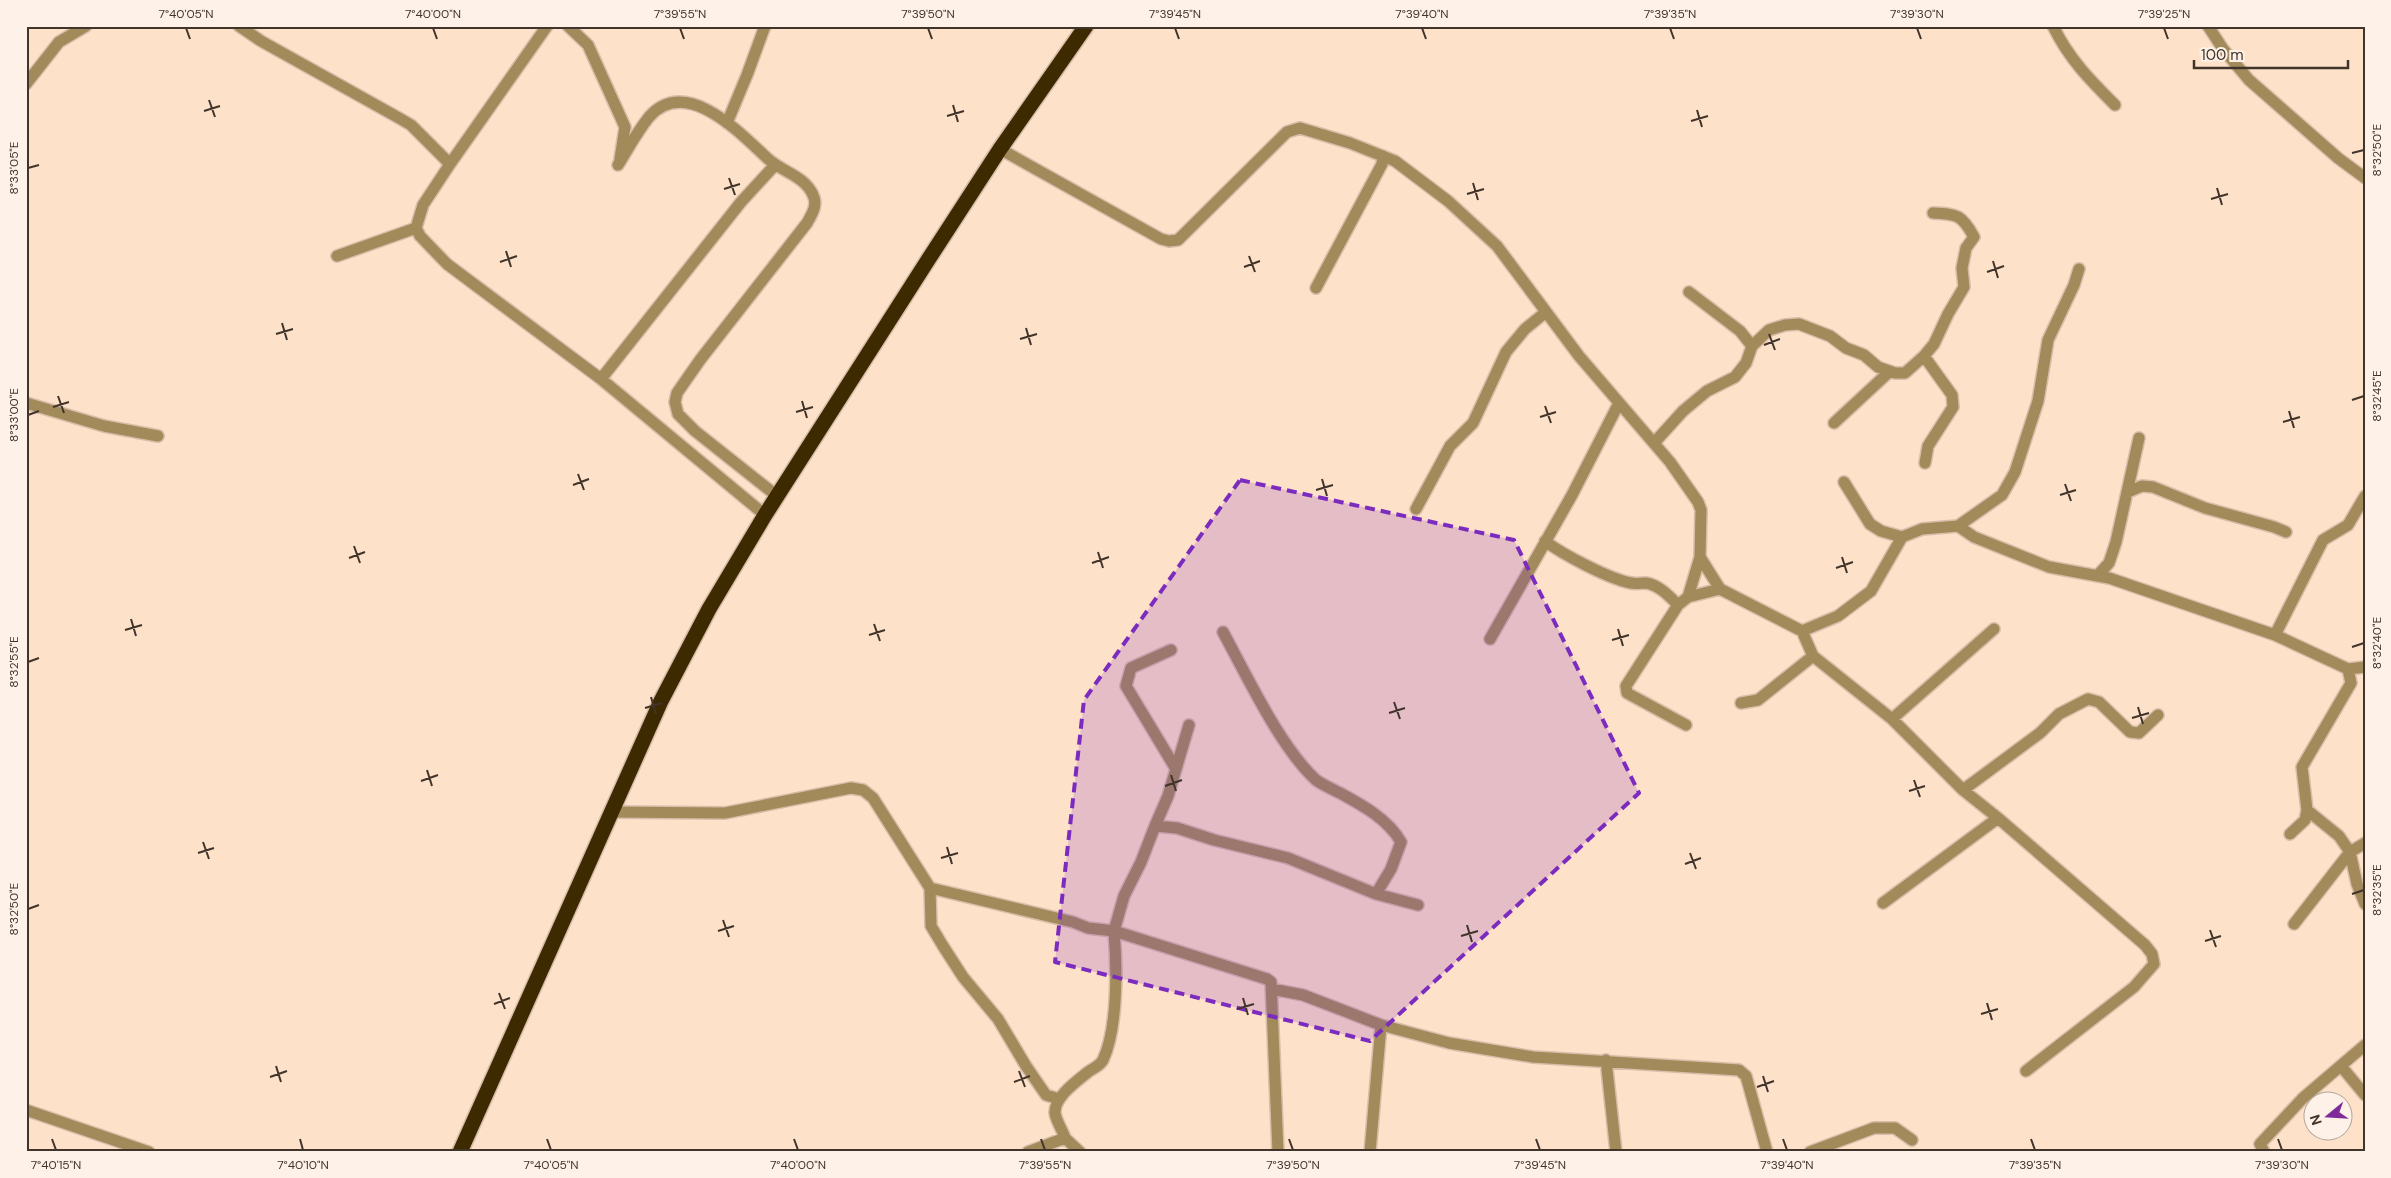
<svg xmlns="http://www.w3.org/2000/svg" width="2391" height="1178" font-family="'DM Sans',sans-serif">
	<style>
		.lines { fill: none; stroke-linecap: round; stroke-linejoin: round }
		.minor-casing { stroke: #d8bea9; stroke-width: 14 }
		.highway-casing { stroke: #d8bea9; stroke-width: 18 }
		.minor { stroke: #a38a5a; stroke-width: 11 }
		.highway { stroke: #3d2a00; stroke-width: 15 }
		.marked { fill: #7b2cbf; fill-opacity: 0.2; stroke: #7b2cbf; stroke-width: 4; stroke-dasharray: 10 6; stroke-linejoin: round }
		.ticks { fill: none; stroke: #40342b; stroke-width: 2 }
		.neatline { fill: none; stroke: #40342b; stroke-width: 2 }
		.ticks-label { font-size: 12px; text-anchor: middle; fill: #40342b }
	</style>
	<rect width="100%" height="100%" fill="#fee1c9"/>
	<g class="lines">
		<defs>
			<path id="minor" d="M239 26 261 41 399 118 411 125 450 164
				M547 26 450 164 423 205 416 228 420 236 447 264 601 379 765 515
				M568 26 588 45 625 127 620 159
				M2053 26C2069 59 2090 80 2115 105
				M2208 26 2223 49 2249 80 2338 158 2365 178
				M26 84 59 42 86 26
				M727 123 747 75 765 26
				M1000 149 1161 239 1169 241 1178 240 1287 132 1300 128 1350 143 1395 161 1448 201 1497 246 1579 356 1670 462 1698 502 1701 510 1700 557 1688 597 1678 605 1626 686 1627 693 1686 725
				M618 165C628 149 637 132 649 117 686 75 740 133 767 158 782 172 805 176 813 195 818 205 812 214 807 223L700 360 677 393 675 402 678 414 695 431 777 496
				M337 256 416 228
				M1316 288 1382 164 1383 156
				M1689 292 1740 331 1752 346
				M1924 356 1952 395 1953 407 1928 446 1925 463
				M601 379 741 202 775 165
				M26 403 104 426 158 436
				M1834 423 1889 372
				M1654 443 1683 411 1707 391 1735 377 1746 363 1752 346 1769 330 1785 325 1799 324 1830 336 1846 348 1864 355 1878 367 1895 373H1905L1924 356 1934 344 1948 314 1964 287 1962 268 1966 248 1974 237C1962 215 1958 214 1933 213
				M1844 482 1870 524 1881 531 1902 537
				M2128 492 2142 486 2153 487 2205 508 2274 527 2286 532
				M1416 509 1450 446 1473 423 1506 352 1525 329 1546 312
				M1958 526 2002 495 2015 472 2038 401 2048 340 2074 285 2079 269
				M1545 541C1562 554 1609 579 1631 583 1636 584 1641 583 1646 583 1659 585 1669 596 1678 605
				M1700 557 1720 589
				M2097 576 2109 563 2116 542 2139 438
				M1688 597 1720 589 1802 631 1813 656 1758 700 1741 703
				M1802 631 1838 616 1871 591 1902 537 1922 529 1958 526 1974 537 2049 567 2109 578 2275 635 2348 669 2351 683 2302 767 2307 810 2339 836 2350 852 2357 884 2365 904
				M1223 632C1247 676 1280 747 1316 780 1323 785 1332 789 1340 793 1362 805 1388 819 1401 842L1391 869 1376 894
				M2275 635 2323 540 2348 525 2365 496
				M1490 639 1572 495 1619 403
				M1171 650 1131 668 1126 686 1176 769
				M1813 656 1892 719 1994 629
				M2348 669 2365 667
				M1892 719 1963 790 1998 818 2145 945 2152 954 2154 964 2134 987 2026 1071
				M1963 790 2040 733 2059 714 2088 699 2099 702 2130 732 2139 733 2158 715
				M611 812 725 813 851 788 863 790 873 798 930 888 931 926 943 946 963 977 998 1019 1026 1066 1046 1095 1059 1099
				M1155 826 1168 796 1189 725
				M2290 834 2305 820 2307 810
				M930 888 1073 922 1088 928 1114 931 1124 896 1141 862 1155 826 1177 828 1214 840 1288 858 1376 894 1418 905
				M1883 903 1998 818
				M2294 924 2350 852 2365 843
				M1272 989 1303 995 1381 1025 1449 1043 1533 1057 1739 1070 1746 1076 1767 1152
				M1606 1060 1616 1152
				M2341 1066 2365 1095
				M26 1110 149 1152
				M1065 1138 1080 1152
				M1028 1152 1065 1138C1063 1131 1056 1121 1055 1113 1054 1097 1077 1081 1088 1072 1093 1068 1100 1066 1103 1060 1118 1028 1117 966 1114 931L1267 979 1271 982 1278 1152
				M1370 1152 1381 1025
				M1810 1152 1874 1128H1895L1912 1140
				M2264 1152 2260 1144 2303 1098 2365 1045"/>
			<path id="highway" d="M460 1152 661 701 709 609 765 515 928 260 1000 149 1086 26"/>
		</defs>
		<use href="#minor" class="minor-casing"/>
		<use href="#highway" class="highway-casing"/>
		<use href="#minor" class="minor"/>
		<use href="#highway" class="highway"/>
	</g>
	<path class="marked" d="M1240 480 1514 540 1639 793 1370 1041 1055 962 1084 700Z"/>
	<path class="ticks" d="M186 28 190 39M433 28 437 39M680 28 684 39M928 28 932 39M1175 28 1179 39M1422 28 1426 39M1670 28 1674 39M1917 28 1921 39M2164 28 2168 39M209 100 215 117M953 105 958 122M1697 110 1702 127M204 111 220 106M947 116 964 111M1691 121 1708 116M2352 153 2364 150M28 168 39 165M729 178 735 195M1473 183 1478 200M2217 188 2222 205M724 189 740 184M1467 194 1484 189M2211 199 2228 194M506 251 511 267M1249 256 1255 272M1993 261 1998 278M500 262 517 256M1244 267 1260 261M1987 272 2004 266M282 323 287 340M1026 328 1031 345M276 334 293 329M1769 334 1775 350M1020 339 1037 334M1764 345 1780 339M58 396 64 413M2352 400 2364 396M802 401 807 418M1545 406 1551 423M53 407 69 402M2289 411 2294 428M796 412 813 407M28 415 39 411M1540 417 1556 412M2283 422 2300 417M578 474 584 490M1322 479 1327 496M2065 484 2071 501M573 485 589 479M1316 490 1333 485M2060 495 2076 490M354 546 360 563M1098 552 1103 568M1842 557 1847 573M349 558 365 552M1092 563 1109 557M1836 568 1853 562M131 619 136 636M874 624 880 641M1618 629 1623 646M125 630 142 625M869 635 885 630M1612 640 1629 635M2352 647 2364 643M28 662 39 658M651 697 656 714M1394 702 1400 719M2138 707 2143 724M645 708 662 703M1389 713 1405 708M2132 718 2149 713M427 770 432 786M1171 775 1176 791M1914 780 1920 797M421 781 438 775M1165 786 1182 780M1909 791 1925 786M203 842 209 859M947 847 952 864M198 853 214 848M1690 853 1696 869M941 858 958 853M1685 864 1701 858M2352 894 2364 890M28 909 39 905M723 920 729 937M1467 925 1472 942M2210 930 2216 947M718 931 734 926M1461 936 1478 931M2205 941 2221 936M499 993 505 1009M1243 998 1248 1015M1987 1003 1992 1020M494 1004 510 998M1237 1009 1254 1004M1981 1014 1998 1009M276 1066 281 1082M1019 1071 1025 1087M1763 1076 1768 1092M270 1077 287 1071M1014 1082 1030 1076M1757 1087 1774 1081M52 1139 56 1150M300 1139 303 1150M547 1139 551 1150M794 1139 798 1150M1041 1139 1045 1150M1289 1139 1293 1150M1536 1139 1540 1150M1783 1139 1787 1150M2031 1139 2035 1150M2278 1139 2282 1150"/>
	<rect width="2391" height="1178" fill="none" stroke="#fef2e8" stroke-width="55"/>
	<g transform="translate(2328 1116) rotate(252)"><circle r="24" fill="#fef2e8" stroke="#b2a69c"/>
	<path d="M0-4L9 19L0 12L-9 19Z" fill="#7f2b9a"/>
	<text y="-8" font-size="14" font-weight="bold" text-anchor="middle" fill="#40342b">N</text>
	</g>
	<path d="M2194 60v8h154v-8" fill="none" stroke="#40342b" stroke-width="2.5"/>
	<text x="2201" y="60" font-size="15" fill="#40342b" stroke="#fef2e8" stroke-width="4" paint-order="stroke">100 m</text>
	<rect x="28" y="28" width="2336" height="1122" class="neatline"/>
	<g class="ticks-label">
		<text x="186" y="18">7°40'05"N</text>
		<text x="433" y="18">7°40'00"N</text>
		<text x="680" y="18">7°39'55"N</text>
		<text x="928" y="18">7°39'50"N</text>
		<text x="1175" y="18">7°39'45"N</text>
		<text x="1422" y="18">7°39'40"N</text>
		<text x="1670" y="18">7°39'35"N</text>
		<text x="1917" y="18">7°39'30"N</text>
		<text x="2164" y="18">7°39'25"N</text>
		<text transform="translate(2377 150) rotate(-90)" y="4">8°32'50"E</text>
		<text transform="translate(14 168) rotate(-90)" y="4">8°33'05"E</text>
		<text transform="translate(2377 396) rotate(-90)" y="4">8°32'45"E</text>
		<text transform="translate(14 415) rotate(-90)" y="4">8°33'00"E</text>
		<text transform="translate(2377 643) rotate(-90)" y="4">8°32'40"E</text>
		<text transform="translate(14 662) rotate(-90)" y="4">8°32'55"E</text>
		<text transform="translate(2377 890) rotate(-90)" y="4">8°32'35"E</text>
		<text transform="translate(14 909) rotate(-90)" y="4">8°32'50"E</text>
		<text x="56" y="1169">7°40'15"N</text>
		<text x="303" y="1169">7°40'10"N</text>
		<text x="551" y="1169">7°40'05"N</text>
		<text x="798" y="1169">7°40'00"N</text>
		<text x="1045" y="1169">7°39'55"N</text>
		<text x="1293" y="1169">7°39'50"N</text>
		<text x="1540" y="1169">7°39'45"N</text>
		<text x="1787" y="1169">7°39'40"N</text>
		<text x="2035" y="1169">7°39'35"N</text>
		<text x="2282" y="1169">7°39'30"N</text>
	</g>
</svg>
